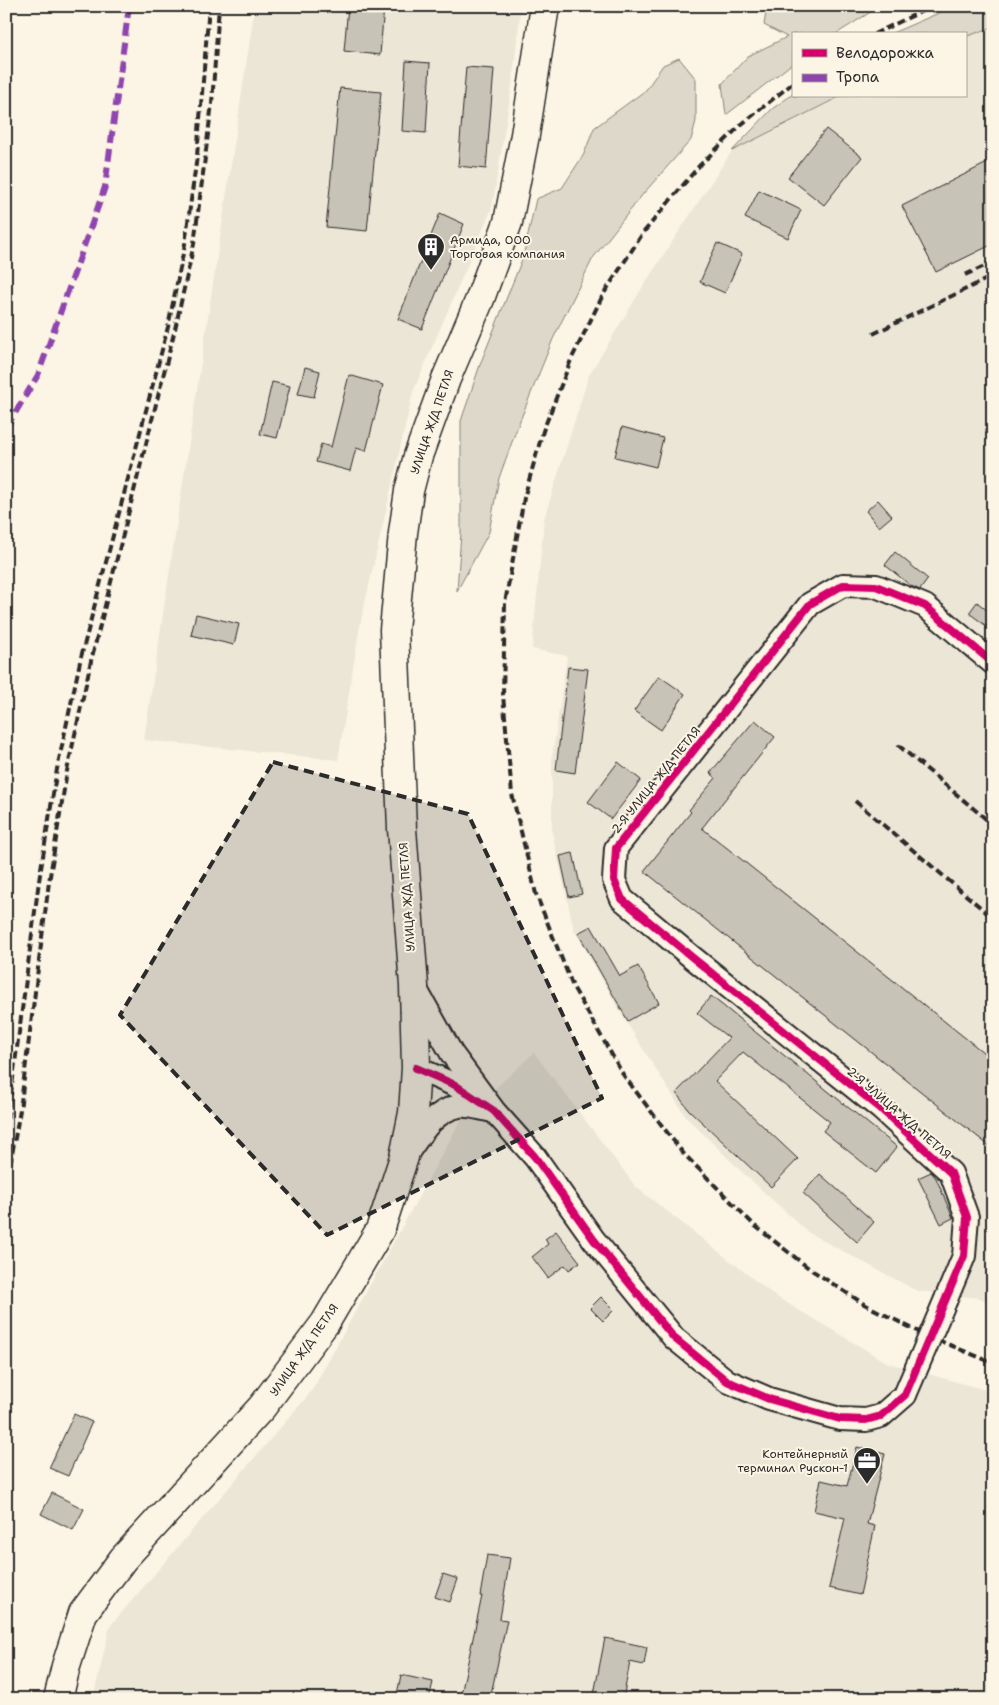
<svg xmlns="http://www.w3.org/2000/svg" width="999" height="1705" font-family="'Shantell Sans',sans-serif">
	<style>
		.built { fill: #ece6d7 }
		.green { fill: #ded8ca; stroke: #84827a }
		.building { fill: #c8c3b7; stroke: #2b2b2b }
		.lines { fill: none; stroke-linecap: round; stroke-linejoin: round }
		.minor-casing { stroke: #2b2b2b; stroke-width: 26 }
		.major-casing { stroke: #2b2b2b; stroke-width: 31 }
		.minor { stroke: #fcf5e5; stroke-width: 22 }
		.major { stroke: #fcf5e5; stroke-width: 28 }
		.rail { stroke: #2b2b2b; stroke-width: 4; stroke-dasharray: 8 4; stroke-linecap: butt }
		.minor-bridge-casing { stroke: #2b2b2b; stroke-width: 26; stroke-linecap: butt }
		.minor-bridge { stroke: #fcf5e5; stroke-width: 22 }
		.quiet { stroke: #8e44ad; stroke-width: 6; stroke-dasharray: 12 6; stroke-linecap: butt }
		.cycleway-casing { stroke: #fcf5e5; stroke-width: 11 }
		.cycleway { stroke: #d6006c; stroke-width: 8 }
		.marked { fill: #2b2b2b; fill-opacity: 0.2; stroke: #2b2b2b; stroke-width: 4; stroke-dasharray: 10 6; stroke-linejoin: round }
		.labels { text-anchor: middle; stroke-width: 4; stroke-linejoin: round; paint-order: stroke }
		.poi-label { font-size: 12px; fill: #2b2b2b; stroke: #fcf5e5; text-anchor: start }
		.street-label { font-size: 12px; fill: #2b2b2b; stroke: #fcf5e5 }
	</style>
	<rect width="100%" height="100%" fill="#fcf5e5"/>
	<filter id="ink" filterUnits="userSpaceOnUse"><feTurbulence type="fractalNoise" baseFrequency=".02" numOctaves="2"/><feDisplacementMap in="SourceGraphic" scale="10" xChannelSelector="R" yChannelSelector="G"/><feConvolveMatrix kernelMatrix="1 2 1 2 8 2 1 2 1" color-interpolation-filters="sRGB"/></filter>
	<g filter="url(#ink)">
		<path class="built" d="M255 6H521L512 85 492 208 413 392 360 625 338 760 144 740Z
			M993 27V1304L979 1298 917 1291 809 1233 744 1174 686 1117 628 1025 574 930 552 832V758L567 656 532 649 544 519 589 375 645 283 732 151 841 96H965V37Z
			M534 1053 636 1187 775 1296 888 1363 993 1392V1699H93L110 1626 311 1392 461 1120Z"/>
		<path class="green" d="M880 6 836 34H793V63L726 115 722 84 748 56 787 37 764 25 767 7Z
			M955 6H993V27L965 37V34H890Z
			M679 58 696 79V121L691 140 643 194 593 258 553 339 517 428 499 478 489 532 457 591 461 533V421L481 362 523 257 536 199 562 188 584 154 594 128 646 90 663 65Z
			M793 94V96H841L732 151 772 109Z"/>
		<path class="building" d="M348 6H384L380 55 344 51Z
			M406 61 430 63 426 133 402 131Z
			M466 67 494 69 486 169 458 166Z
			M340 88 381 92 367 231 326 227Z
			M826 129 862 157 824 205 788 177Z
			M993 160V244L936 272 902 206Z
			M759 190 801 210 788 238 745 218Z
			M440 213 464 224 422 329 398 319Z
			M717 243 742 254 725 293 700 282Z
			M305 367 320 371 314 397 298 394Z
			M349 375 383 385 366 451 356 448 350 471 316 462 321 444 331 447Z
			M272 382 290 386 277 438 260 434Z
			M622 427 663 438 656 467 615 457Z
			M878 500 892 516 879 527 866 511Z
			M895 552 928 579 920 590 911 586 885 565Z
			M977 602 993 615V631L969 613Z
			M196 614 239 624 234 645 191 635Z
			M568 667 588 669 575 773 556 770Z
			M659 676 685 694 661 730 634 711Z
			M755 720 775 737 702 828 993 1060V1149L644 871 691 812 689 810 716 778 710 773Z
			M618 762 641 780 611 819 588 802Z
			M573 853 582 894 569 897 560 856Z
			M591 926 620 976 638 966 659 1003 628 1021 578 933Z
			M711 996 897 1147 876 1173 823 1131 830 1122 743 1052 715 1081 798 1159 771 1187 689 1110 676 1093 729 1038 697 1013Z
			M931 1172 936 1178 953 1218 941 1224 918 1178Z
			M820 1174 874 1222 857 1242 803 1193Z
			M556 1231 580 1262 569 1270 565 1265 548 1278 532 1257 548 1244 545 1239Z
			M601 1297 614 1310 603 1321 590 1308Z
			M74 1414 92 1422 68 1476 49 1468Z
			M857 1447 885 1454 867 1524 875 1526 860 1595 829 1588 845 1518 814 1511 821 1480 847 1486Z
			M52 1493 84 1509 73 1530 41 1514Z
			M487 1555 510 1558 500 1619 507 1620 490 1699H460L482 1596H480Z
			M443 1574 458 1579 450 1602 435 1597Z
			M605 1638 647 1647 644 1665 630 1662 623 1699H593Z
			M401 1675 433 1682 429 1699H396Z"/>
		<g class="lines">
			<defs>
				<path id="minor" d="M416 1068 455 1085 494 1111 535 1157 594 1240 674 1338 727 1381 769 1399 840 1419 866 1420 881 1416 905 1395
					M406 1155C420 1135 433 1111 459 1106 469 1104 483 1110 494 1111L452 1054 414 986
					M946 1299 964 1256 967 1217 951 1173 880 1108 693 958 622 899 614 880 616 848 810 604 843 585 876 586 925 606 993 663"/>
				<path id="major" d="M58 1699 66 1666 83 1613 123 1559 262 1407 325 1323 380 1230 404 1157 413 1113 416 1068 414 986 402 829 394 630 403 533 409 491 418 456 446 379 480 299 508 222 525 135 545 6"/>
			</defs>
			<use href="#minor" class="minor-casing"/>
			<use href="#major" class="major-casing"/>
			<use href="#minor" class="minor"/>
			<use href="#major" class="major"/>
			<path class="rail" d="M874 34 933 6
				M793 83 742 124 699 166 643 233 603 295 571 360 543 431 524 498 505 603 503 695 512 794 536 894 573 987 624 1076 683 1153 755 1226 810 1269 864 1304 921 1333 993 1363
				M965 275 993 262
				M873 334 993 276
				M898 745 993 825
				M855 801 993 918
				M6 1131 39 881 57 769 81 657 168 327 185 244 197 156 209 6
				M6 1188 20 1110 49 882 67 771 91 661 175 329 194 244 212 103 219 6"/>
			<defs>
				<path id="minor-bridge" d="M905 1395 946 1299"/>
			</defs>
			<use href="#minor-bridge" class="minor-bridge-casing"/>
			<use href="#minor-bridge" class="minor-bridge"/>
			<path class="quiet" d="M6 428 38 375 105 187 129 6"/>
			<defs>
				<path id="cycleway" d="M416 1068 455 1085 494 1111 535 1157 594 1240 674 1338 727 1381 769 1399 840 1419 866 1420 881 1416 905 1395 964 1256 967 1217 951 1173 880 1108 693 958 622 899 614 880 616 848 810 604 843 585 876 586 925 606 993 663"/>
			</defs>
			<use href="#cycleway" class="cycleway-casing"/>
			<use href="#cycleway" class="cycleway"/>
		</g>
	</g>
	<path class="marked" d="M273 762 468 814 602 1098 327 1235 120 1015Z"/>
	<defs>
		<symbol id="building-pin" viewBox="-11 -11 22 30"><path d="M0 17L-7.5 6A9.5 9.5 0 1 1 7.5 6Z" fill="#2b2b2b" stroke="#fcf5e5"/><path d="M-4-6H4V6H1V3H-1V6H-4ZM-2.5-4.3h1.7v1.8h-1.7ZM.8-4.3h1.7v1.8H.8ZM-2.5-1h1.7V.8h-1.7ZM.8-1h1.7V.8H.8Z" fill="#fff"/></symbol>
		<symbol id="office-pin" viewBox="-11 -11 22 30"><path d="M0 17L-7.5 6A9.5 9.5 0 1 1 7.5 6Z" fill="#2b2b2b" stroke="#fcf5e5"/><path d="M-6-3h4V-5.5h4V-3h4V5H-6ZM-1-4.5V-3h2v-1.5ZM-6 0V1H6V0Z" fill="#fff"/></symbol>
	</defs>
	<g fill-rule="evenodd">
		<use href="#building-pin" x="415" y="231" width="32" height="43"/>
		<use href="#office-pin" x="851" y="1445" width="32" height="43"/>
	</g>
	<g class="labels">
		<g class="poi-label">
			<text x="450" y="244">Армида, ООО<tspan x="450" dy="14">Торговая компания</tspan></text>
			<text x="848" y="1458" text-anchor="end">Контейнерный<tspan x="848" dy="14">терминал Рускон-1</tspan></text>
		</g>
		<g class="street-label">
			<text transform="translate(432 422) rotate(-71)" y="4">УЛИЦА Ж/Д ПЕТЛЯ</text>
			<text transform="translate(656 780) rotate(-51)" y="4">2-Я УЛИЦА Ж/Д ПЕТЛЯ</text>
			<text transform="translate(407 897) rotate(-94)" y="4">УЛИЦА Ж/Д ПЕТЛЯ</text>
			<text transform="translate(899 1113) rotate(41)" y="4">2-Я УЛИЦА Ж/Д ПЕТЛЯ</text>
			<text transform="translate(304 1350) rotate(-55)" y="4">УЛИЦА Ж/Д ПЕТЛЯ</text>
		</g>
	</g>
	<rect width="999" height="1705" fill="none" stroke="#fcf5e5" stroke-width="25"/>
	<rect x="12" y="12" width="974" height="1680" fill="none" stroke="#2b2b2b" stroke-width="2" filter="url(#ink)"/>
	<rect x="792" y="32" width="175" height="65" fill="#fcf5e5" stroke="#a8a49b"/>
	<rect x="802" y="49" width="25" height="8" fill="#d6006c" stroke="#a8a49b"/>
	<text x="836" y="58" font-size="15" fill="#2b2b2b">Велодорожка</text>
	<rect x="802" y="74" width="25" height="8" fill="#8e44ad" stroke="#a8a49b"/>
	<text x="836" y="82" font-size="15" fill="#2b2b2b">Тропа</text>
</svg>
